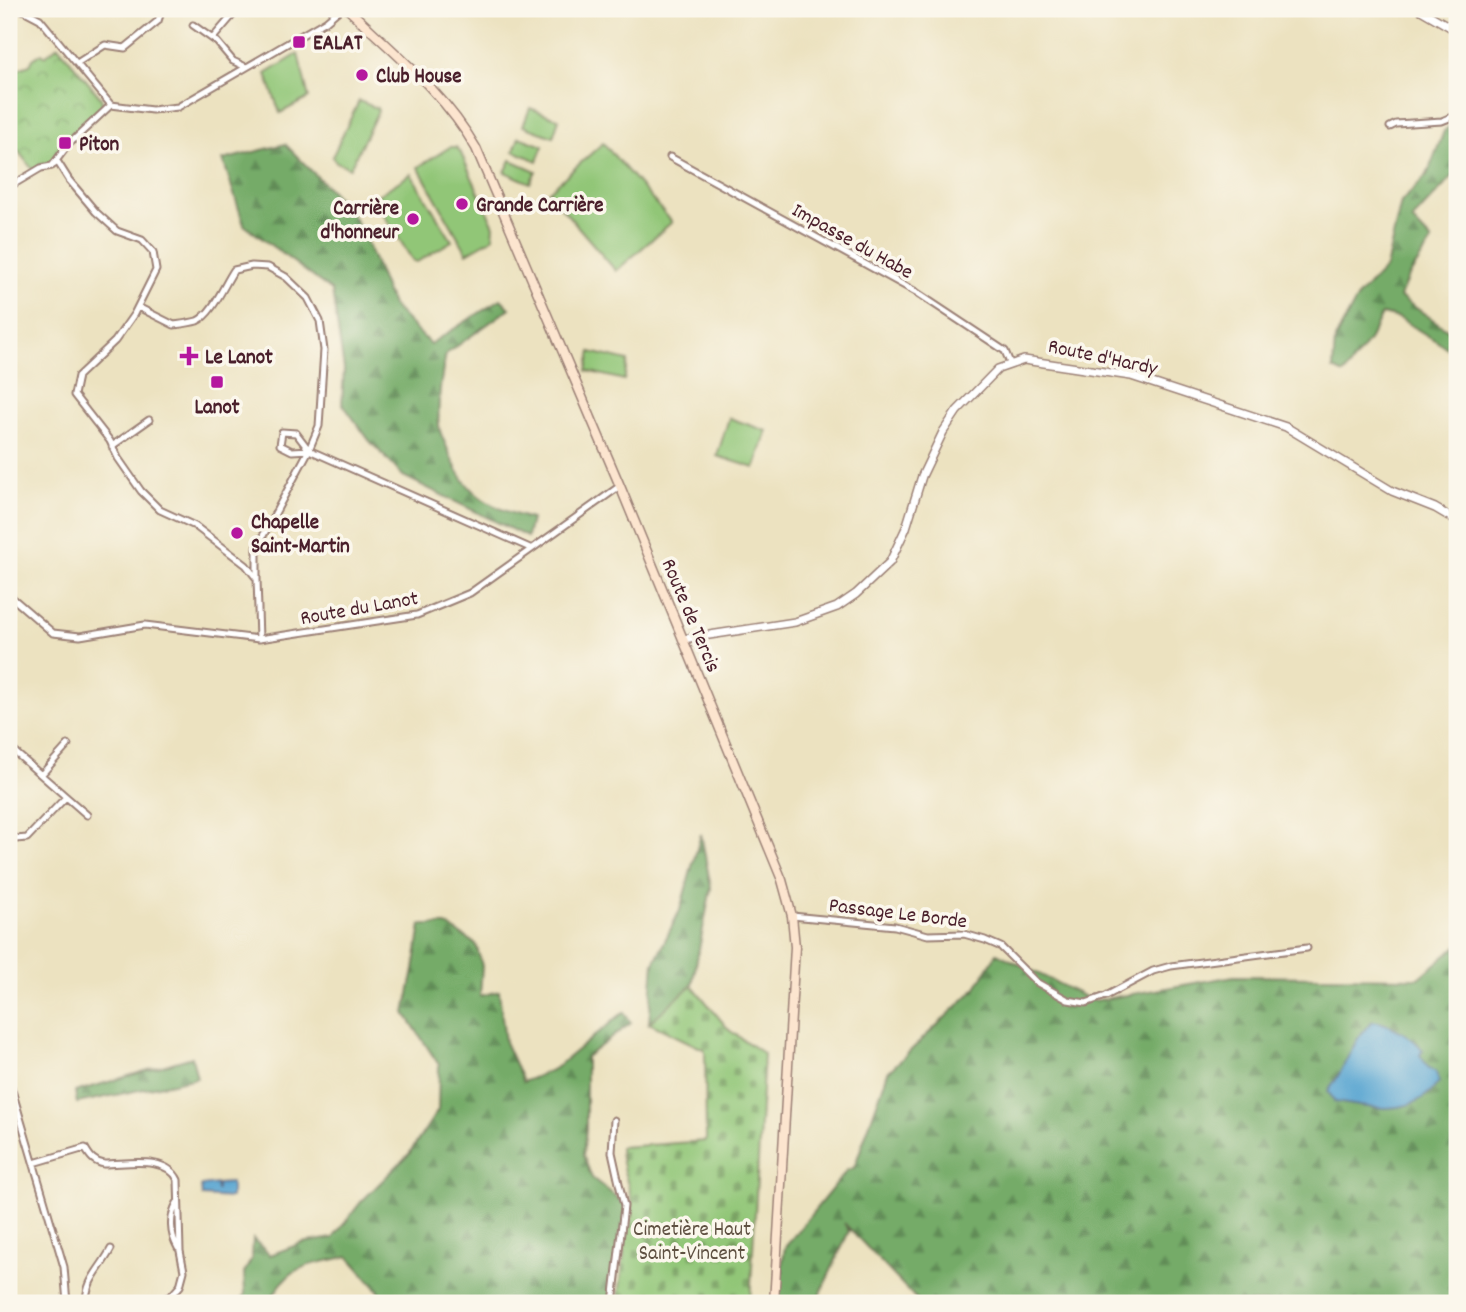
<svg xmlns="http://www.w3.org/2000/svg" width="1466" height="1312" font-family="Dekko,sans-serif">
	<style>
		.grass { fill: #91c677; stroke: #6e7251; stroke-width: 2 }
		.forest { fill: url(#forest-firs); stroke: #5f654a; stroke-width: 2 }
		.cemetery { fill: url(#cemetery-stones); stroke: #6e7251; stroke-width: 2 }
		.park { fill: url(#park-crowns); stroke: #6e7251; stroke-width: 2 }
		.water { fill: #59a5d1; stroke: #52627e; stroke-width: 2 }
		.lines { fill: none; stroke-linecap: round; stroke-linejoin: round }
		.minor-casing { stroke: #9b8076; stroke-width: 9 }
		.tertiary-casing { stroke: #9b8076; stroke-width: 10 }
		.secondary-casing { stroke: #9b8076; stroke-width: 11 }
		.minor { stroke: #fff; stroke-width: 5 }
		.tertiary { stroke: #fff; stroke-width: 7 }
		.secondary { stroke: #fce5cf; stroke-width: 8 }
		.poi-dot { fill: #b5179e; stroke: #fbf7ec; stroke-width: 2.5 }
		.labels { text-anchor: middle; stroke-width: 7; stroke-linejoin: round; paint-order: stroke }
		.poi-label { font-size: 21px; font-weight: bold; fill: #4a1f2b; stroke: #fbf7ec; text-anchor: start }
		.street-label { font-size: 21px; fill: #4a1f2b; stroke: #fbf7ec }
		.park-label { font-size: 21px; fill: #5f5142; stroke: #fbf7ec }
	</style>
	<defs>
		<pattern id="forest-firs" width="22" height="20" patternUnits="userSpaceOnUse" patternTransform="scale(1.75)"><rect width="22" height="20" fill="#74ab68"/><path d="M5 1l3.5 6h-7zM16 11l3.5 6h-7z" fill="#618b56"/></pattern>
		<pattern id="cemetery-stones" width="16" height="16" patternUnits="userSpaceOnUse" patternTransform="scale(1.75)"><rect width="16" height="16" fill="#91c677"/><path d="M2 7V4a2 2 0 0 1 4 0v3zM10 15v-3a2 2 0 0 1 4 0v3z" fill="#78a062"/></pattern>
		<pattern id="park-crowns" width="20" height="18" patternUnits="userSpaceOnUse" patternTransform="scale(1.75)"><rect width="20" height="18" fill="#91c677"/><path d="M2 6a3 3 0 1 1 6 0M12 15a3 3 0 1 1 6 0" fill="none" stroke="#78a062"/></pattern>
	</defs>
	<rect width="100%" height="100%" fill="#fbf7ec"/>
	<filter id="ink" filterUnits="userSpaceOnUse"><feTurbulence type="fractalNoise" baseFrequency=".0143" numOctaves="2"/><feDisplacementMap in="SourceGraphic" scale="14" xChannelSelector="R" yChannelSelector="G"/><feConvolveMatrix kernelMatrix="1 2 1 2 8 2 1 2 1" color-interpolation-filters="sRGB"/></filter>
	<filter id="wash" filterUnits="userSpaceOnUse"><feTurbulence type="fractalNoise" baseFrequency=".00686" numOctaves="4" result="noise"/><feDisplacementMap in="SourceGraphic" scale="28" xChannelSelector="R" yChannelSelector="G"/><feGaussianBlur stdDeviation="1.57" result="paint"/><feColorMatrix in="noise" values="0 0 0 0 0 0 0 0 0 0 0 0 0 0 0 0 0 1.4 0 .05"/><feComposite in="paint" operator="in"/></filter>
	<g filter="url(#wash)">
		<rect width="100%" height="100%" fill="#ece2c0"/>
		<path class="grass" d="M298 54 309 98 280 113 266 74Z
			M359 101 377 108 378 111 350 168 336 162 332 157Z
			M530 108 559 119 553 137 523 126Z
			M519 137 543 146 537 161 514 151Z
			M603 143 672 222 616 271 548 192Z
			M450 147H456L460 151 494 226 493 238 467 253 418 167Z
			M511 160 536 171 530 183 505 172Z
			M411 174 452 241 417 262 413 261 373 198Z
			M591 352 628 361 624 380 587 371Z
			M729 418 767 431 755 468 717 456Z"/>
		<path class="forest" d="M1457 120V172L1412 220 1432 241 1407 279 1400 297 1457 336V354L1399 318 1382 314 1370 339 1344 374 1333 369 1335 339 1359 295 1386 267 1401 202 1427 175 1444 131Z
			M285 144 347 207 362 231 392 305 430 344 501 299 510 308 446 354C441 377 437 402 439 425 439 433 445 442 448 450 465 494 487 507 531 519L527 537 403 476 369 440 342 403 344 369 332 291 244 225 223 160Z
			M701 834 711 888 692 985 649 1023 654 963 680 910Z
			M421 925H446L476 944 482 966 480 996 499 991 505 1042 523 1082 554 1069 624 1012 631 1023 586 1057V1129L583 1155 592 1178 632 1209 619 1234 613 1303H385L378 1290 348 1256C327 1263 300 1262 285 1280 278 1286 274 1296 268 1303H241L245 1294 244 1273 252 1258 253 1239 270 1255 302 1243 333 1238 361 1202 409 1154 438 1110 439 1065 405 1013 414 970Z
			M1457 946V1303H920L844 1223 849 1231 816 1303H778V1290L785 1247 847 1170 854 1168 888 1072 975 989 997 953 1093 1001 1234 976 1419 978Z
			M192 1057 197 1078 77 1103 75 1092Z"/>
		<path class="cemetery" d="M692 985 729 1030 764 1054 750 1303H618L627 1230C643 1206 619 1173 620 1147L706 1141 705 1050 649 1023Z"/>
		<path class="park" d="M58 46 101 98 103 105 98 112 57 152 54 162 33 170 14 146 9 150V83L12 80 9 75 18 69 30 65 33 59 42 53 45 56Z"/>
		<path class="water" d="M1373 1021C1390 1023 1412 1036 1423 1050L1420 1055 1428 1067 1436 1072 1439 1082C1413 1118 1373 1108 1335 1102L1328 1091C1346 1069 1351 1040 1373 1021Z
			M231 1183V1198L202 1196 201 1186 216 1184 217 1191V1184Z"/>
	</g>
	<g filter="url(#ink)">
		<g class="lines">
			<defs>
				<path id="minor" d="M21 9 40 19 111 105
					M193 25 217 42 233 61 246 67
					M213 38 238 9
					M77 63 105 45 125 48 158 21 162 9
					M111 105 152 110 178 107 326 21 340 9
					M1390 127 1396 124 1442 121 1457 115
					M670 157 916 292 1005 351 1010 363
					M57 161 69 180 96 212 117 231 142 240 153 252 156 270 134 314 115 341 78 376 74 395 110 441 118 458 141 491 160 510 195 526 246 565 257 579 259 639
					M9 187 41 168 52 166 68 145 111 105
					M138 307 174 325C181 324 190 323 197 321 212 315 224 285 234 270L252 266 268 267 286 277 308 298 320 321 324 350 319 426 309 450 530 548
					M112 446 149 420
					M257 579V547L309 450 296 433 282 432 280 445 292 451 309 450
					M9 595 53 633 80 636 145 625 259 639 417 615 470 593 620 486
					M9 747 87 815
					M41 775 68 745
					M9 832 16 839 27 838 66 797
					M792 916 895 926 928 935 964 934 985 940 1001 947 1036 982 1068 1000 1086 1003 1106 996 1153 971 1171 966 1307 948
					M9 1080 64 1267 67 1303
					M34 1163 85 1148C90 1157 94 1162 104 1164 128 1164 166 1155 178 1180L180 1251 184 1271 180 1286 171 1296 157 1302 91 1303
					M177 1203C169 1217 170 1234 178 1248
					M86 1303C86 1279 100 1270 111 1249
					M613 1303 624 1206 612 1152 614 1120"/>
				<path id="tertiary" d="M1419 9 1457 31
					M683 639 795 622 837 607 856 594 890 562 906 528 922 476 943 432 957 411 998 369 1024 360 1131 376 1286 427 1392 491 1435 508 1457 521"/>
				<path id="secondary" d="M348 9C394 53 444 92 476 148L620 486 782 880 792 916 795 947 774 1303"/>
			</defs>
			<use href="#minor" class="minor-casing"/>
			<use href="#tertiary" class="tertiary-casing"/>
			<use href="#secondary" class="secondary-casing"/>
			<use href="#minor" class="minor"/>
			<use href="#tertiary" class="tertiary"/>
			<use href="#secondary" class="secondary"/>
		</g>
	</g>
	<g class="poi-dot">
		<rect x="292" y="35" width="14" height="14" rx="3.5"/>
		<circle cx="362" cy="75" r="7"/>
		<rect x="58" y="136" width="14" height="14" rx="3.5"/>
		<circle cx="462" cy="204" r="7"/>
		<circle cx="413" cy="219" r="7"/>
		<path d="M185.5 345.5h7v7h7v7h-7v7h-7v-7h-7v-7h7z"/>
		<rect x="210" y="375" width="14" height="14" rx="3.5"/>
		<circle cx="237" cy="533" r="7"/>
	</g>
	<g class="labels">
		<g class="poi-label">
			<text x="313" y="49">EALAT</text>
			<text x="376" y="82">Club House</text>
			<text x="79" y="150">Piton</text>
			<text x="476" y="211">Grande Carrière</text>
			<text x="399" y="214" text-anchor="end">Carrière<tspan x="399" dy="24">d'honneur</tspan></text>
			<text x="205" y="363">Le Lanot</text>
			<text x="217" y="413" text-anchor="middle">Lanot</text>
			<text x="251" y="528">Chapelle<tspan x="251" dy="24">Saint-Martin</tspan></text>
		</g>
		<g class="street-label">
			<text transform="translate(853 240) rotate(29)" y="7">Impasse du Habe</text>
			<text transform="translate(1103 356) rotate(12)" y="7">Route d'Hardy</text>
			<text transform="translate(359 607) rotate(-10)" y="7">Route du Lanot</text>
			<text transform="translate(692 615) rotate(67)" y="7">Route de Tercis</text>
			<text transform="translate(898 912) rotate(7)" y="7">Passage Le Borde</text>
		</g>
		<g class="park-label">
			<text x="692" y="1235">Cimetière Haut<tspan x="692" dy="24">Saint-Vincent</tspan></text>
		</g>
	</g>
	<rect width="1466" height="1312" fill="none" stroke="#fbf7ec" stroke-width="35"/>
</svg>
